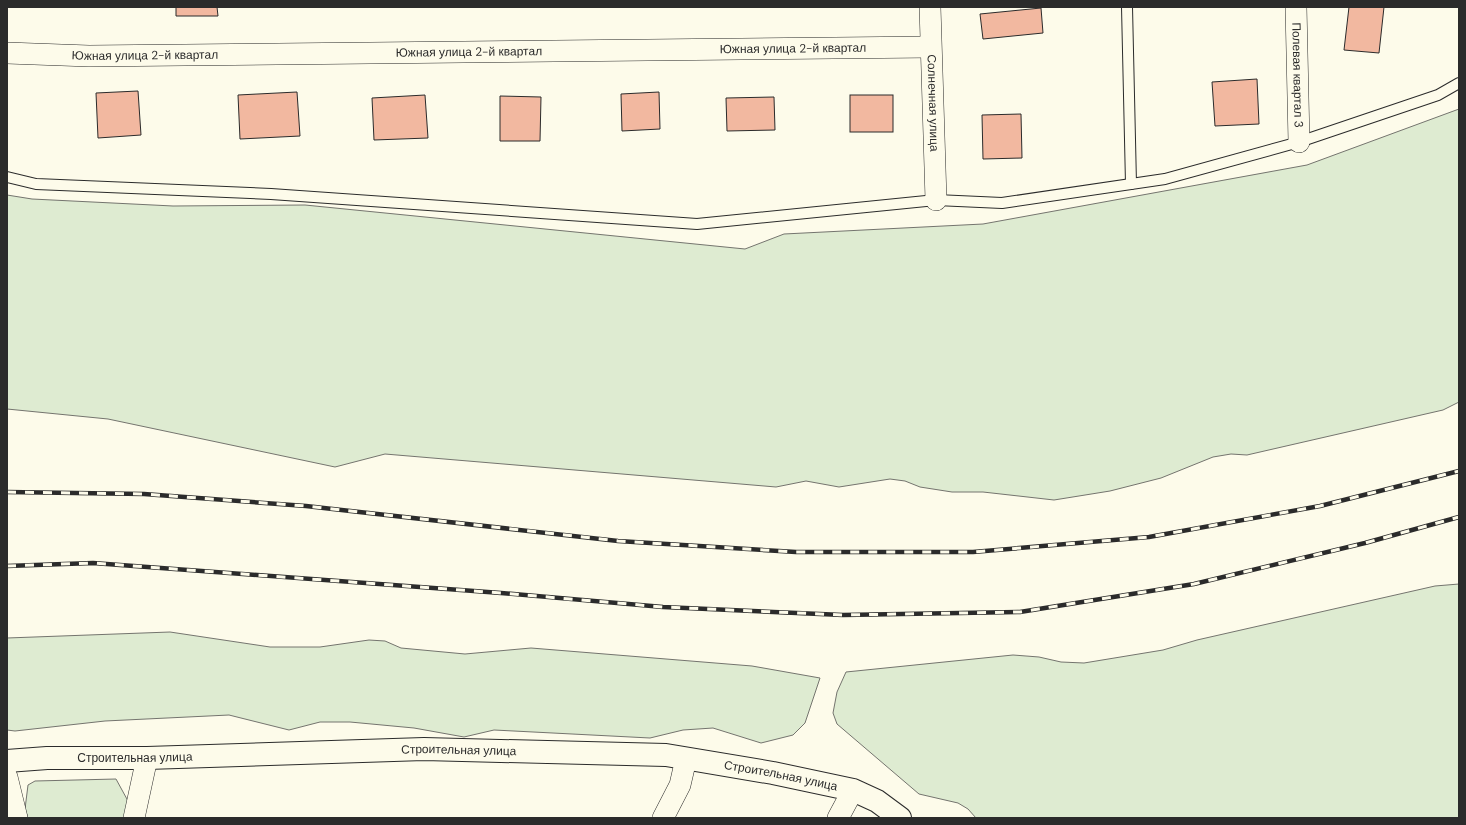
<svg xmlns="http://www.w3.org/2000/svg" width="1466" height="825" font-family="'DM Sans',sans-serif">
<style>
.green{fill:#deebd1;stroke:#74746e}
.building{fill:#f2b8a0;stroke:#2b2b2b}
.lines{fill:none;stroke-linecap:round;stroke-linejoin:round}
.lane-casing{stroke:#2b2b2b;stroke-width:12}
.street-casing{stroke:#2b2b2b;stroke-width:22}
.secondary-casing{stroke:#2b2b2b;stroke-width:24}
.lane{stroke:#fdfbea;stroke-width:10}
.street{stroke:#fdfbea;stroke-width:21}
.secondary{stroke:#fdfbea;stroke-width:22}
.rail-casing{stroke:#2b2b2b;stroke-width:4.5}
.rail{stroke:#fdfbea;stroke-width:3;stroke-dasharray:9;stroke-linecap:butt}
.labels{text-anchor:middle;stroke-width:3;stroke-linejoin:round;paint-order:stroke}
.street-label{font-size:12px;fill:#2b2b2b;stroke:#fdfbea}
</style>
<rect width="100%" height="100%" fill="#fdfbea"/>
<g class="green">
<polygon points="1459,109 1459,402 1443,410 1247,455 1231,454 1213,457 1161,478 1110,491 1054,500 983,492 952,492 920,487 905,481 890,479 839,487 806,481 776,487 385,454 335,467 108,419 7,409 7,195 32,199 173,206 305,205 745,249 784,234 983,224 1307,165"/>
<polygon points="1459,584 1459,818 976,818 968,809 958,803 919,794 837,724 833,713 837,692 846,672 1013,655 1039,657 1061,662 1084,663 1163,650 1197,640 1435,586"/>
<polygon points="170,632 270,647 320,647 369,640 385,641 401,648 465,654 531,648 752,666 820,678 805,723 793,735 761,743 713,728 683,730 650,738 494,730 464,737 414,728 350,722 320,722 289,730 229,715 105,721 15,731 7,730 7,638"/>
<polygon points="116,779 128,801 125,818 28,818 25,809 28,785 35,781"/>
</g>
<g class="building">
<polygon points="176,7 217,7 218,16 176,16"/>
<polygon points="1349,7 1384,7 1379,53 1344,50"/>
<polygon points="1041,8 1043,33 983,39 980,14"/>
<polygon points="1257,79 1259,124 1215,126 1212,82"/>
<polygon points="138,91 141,135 98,138 96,93"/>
<polygon points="297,92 300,136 240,139 238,95"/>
<polygon points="659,92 660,129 622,131 621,94"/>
<polygon points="425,95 428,138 374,140 372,98"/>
<rect x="850" y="95" width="43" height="37"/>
<polygon points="500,96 541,97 540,141 500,141"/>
<polygon points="774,97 775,130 727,131 726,98"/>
<polygon points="1021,114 1022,158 983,159 982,115"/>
</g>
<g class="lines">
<g class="lane-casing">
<g id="lane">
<polyline points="1127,7 1131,184"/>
<polyline points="7,177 36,184 271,194 697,224 936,200 1002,203 1165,179 1299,142 1438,95 1459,83"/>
</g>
</g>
<g class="street-casing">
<g id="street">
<path id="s1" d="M930 7 936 200"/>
<path id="s2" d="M1296 7 1299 142"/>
<path id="s3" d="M7 53 89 56 930 47"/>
<polyline points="7,777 17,818"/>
<polyline points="134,818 147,758"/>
<polyline points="663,818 680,785 686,759"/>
<polyline points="838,818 853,790"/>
</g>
</g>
<g class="secondary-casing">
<g id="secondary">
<path id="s4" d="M7 761 47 758H147L424 749 666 755 773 773 853 790 877 801 900 818"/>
</g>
</g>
<use href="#lane" class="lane"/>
<use href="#street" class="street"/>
<use href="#secondary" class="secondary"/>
<g class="rail-casing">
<g id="rail">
<polyline points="7,492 144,494 306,506 618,541 796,552 973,552 1149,537 1320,506 1459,471"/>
<polyline points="7,566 93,563 501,593 663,607 843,615 1020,612 1194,584 1365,543 1459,517"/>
</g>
</g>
<use href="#rail" class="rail"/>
</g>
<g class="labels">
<g class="street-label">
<text dy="4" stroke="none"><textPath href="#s3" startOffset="786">Южная улица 2-й квартал</textPath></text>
<text dy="4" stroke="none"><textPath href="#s3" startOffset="462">Южная улица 2-й квартал</textPath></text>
<text dy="4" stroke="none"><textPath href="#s3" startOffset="138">Южная улица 2-й квартал</textPath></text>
<text dy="4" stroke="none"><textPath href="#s2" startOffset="68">Полевая квартал 3</textPath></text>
<text dy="4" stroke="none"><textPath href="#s1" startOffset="96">Солнечная улица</textPath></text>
<text dy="4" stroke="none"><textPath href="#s4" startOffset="452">Строительная улица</textPath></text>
<text dy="4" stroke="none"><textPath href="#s4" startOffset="128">Строительная улица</textPath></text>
<text dy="4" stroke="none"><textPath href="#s4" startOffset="776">Строительная улица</textPath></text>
</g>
</g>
<rect width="1466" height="825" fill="none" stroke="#2b2b2b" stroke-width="16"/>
</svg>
